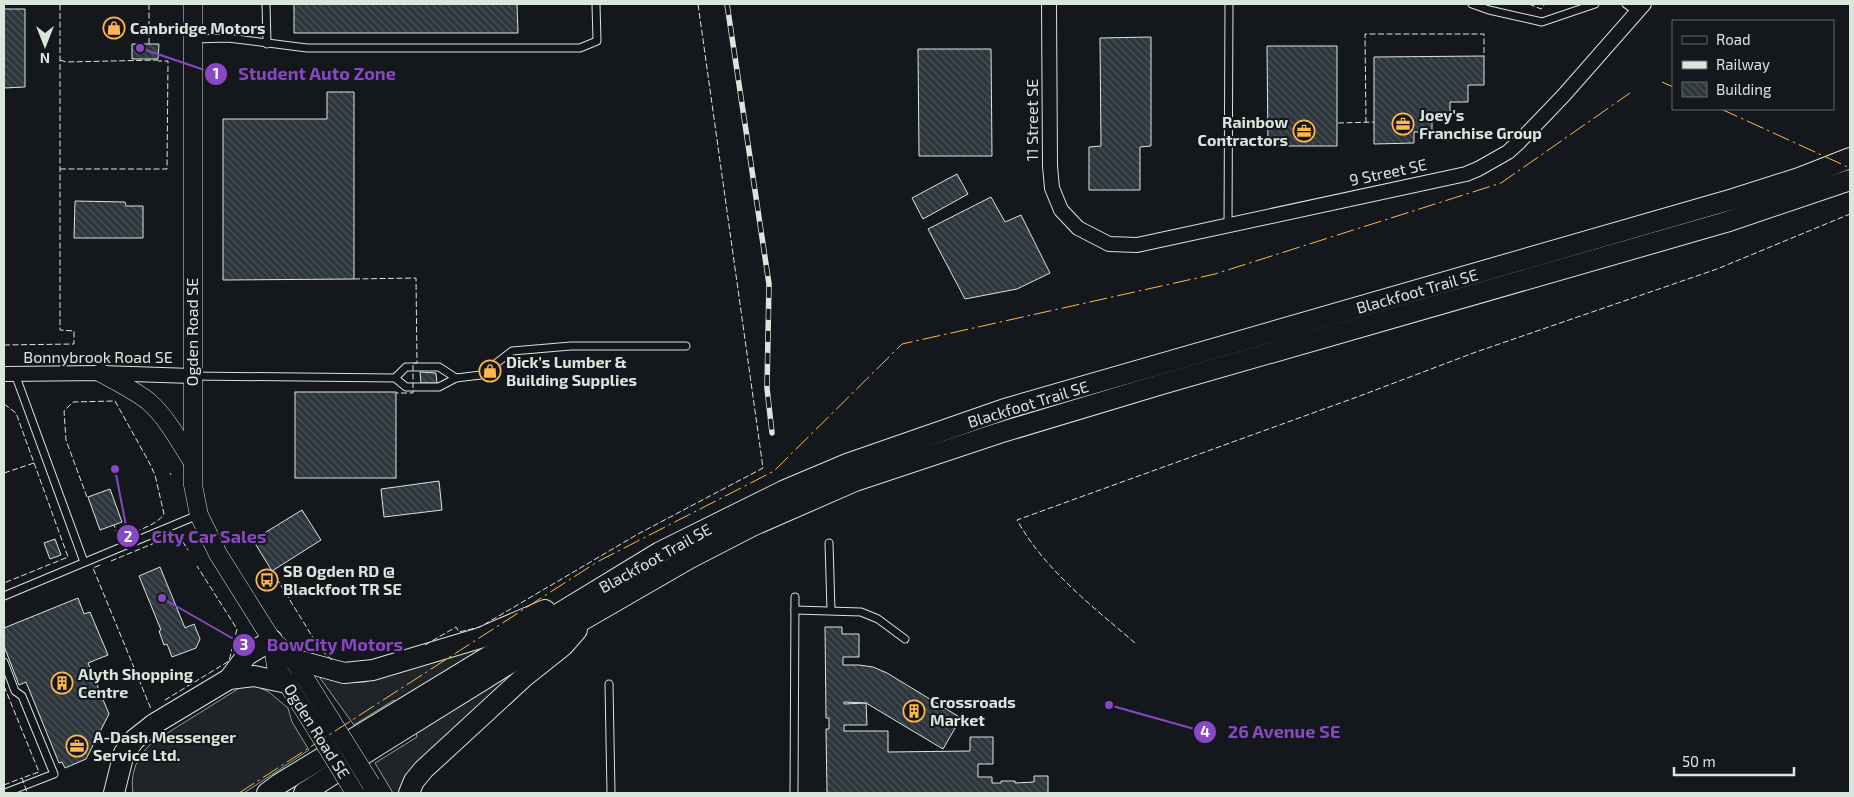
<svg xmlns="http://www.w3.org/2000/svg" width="1854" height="797" font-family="'Exo 2',sans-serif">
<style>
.grass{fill:#202428;stroke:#939e99}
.building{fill:url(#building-back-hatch);stroke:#d8e6dc}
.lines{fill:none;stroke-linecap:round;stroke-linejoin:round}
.service-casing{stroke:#d8e6dc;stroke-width:9}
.minor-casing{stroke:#d8e6dc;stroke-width:16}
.tertiary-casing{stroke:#d8e6dc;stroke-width:19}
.secondary-casing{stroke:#d8e6dc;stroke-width:22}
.service{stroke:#14181c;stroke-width:7}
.minor{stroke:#14181c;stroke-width:14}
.tertiary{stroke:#14181c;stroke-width:18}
.secondary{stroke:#14181c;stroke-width:20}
.rail-casing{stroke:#d8e6dc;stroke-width:5.5}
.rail{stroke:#14181c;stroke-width:4;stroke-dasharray:11;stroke-linecap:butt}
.tertiary-bridge-casing{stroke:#d8e6dc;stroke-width:19;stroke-linecap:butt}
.tertiary-bridge{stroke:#14181c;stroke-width:18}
.fence{stroke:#d8e6dc;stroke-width:1;stroke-dasharray:6 2.5;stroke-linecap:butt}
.power{stroke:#ffb74d;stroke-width:1;stroke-dasharray:18 4 2.5 4;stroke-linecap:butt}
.labels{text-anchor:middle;stroke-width:4;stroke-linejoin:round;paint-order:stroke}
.poi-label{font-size:16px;font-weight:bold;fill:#d8e6dc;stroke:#14181c;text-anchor:start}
.street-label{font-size:16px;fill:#d8e6dc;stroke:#14181c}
.leader{fill:none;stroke:#8948c3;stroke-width:2}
.callout-dot{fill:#8948c3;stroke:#14181c;stroke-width:2}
.mark-label{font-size:15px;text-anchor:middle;font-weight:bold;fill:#fff}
.callout-label{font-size:18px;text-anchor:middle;font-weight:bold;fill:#8948c3;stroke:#14181c;stroke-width:4;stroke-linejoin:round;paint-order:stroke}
</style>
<defs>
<pattern id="building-back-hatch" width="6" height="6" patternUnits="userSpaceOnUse" patternTransform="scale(1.25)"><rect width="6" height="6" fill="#2c363c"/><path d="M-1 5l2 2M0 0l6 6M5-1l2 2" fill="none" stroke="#4a5358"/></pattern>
</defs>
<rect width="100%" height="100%" fill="#14181c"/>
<g class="grass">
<polygon points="498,639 397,703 394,700 354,725 320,678 321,677 341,683 365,682"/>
<polygon points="515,671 517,673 400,793 393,793 375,763 417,737 416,732"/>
<path d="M257 685 258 687 269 692 288 708 292 722 309 750 244 793H133C130 772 137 756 153 742L241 687Z"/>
</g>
<g class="building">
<polygon points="294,4 517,4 518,33 294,33"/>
<polygon points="4,9 25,9 25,87 4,88"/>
<polygon points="1151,37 1151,146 1140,147 1140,190 1089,190 1089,147 1101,146 1100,38"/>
<polygon points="132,44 159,44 158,59 132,59"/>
<polygon points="1267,46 1337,46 1337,146 1268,146"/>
<polygon points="918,49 991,49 992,156 919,156"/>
<polygon points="1484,56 1484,85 1468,85 1468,102 1450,102 1450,117 1432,117 1432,132 1414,132 1414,143 1374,144 1374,57"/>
<polygon points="327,92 354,92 354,279 223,280 223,119 327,119"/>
<polygon points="957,174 968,194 923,219 912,198"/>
<polygon points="991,197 1005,222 1021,215 1050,273 1017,289 965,299 928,229"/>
<polygon points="75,201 125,202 126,206 143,206 143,238 74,238"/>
<polygon points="420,372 436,373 437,383 421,383"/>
<rect x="295" y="392" width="101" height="86"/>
<polygon points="439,481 442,510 384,517 381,489"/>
<polygon points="110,489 122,522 100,530 88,497"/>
<polygon points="302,510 321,540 272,571 253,540"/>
<polygon points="55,539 61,555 50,559 44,543"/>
<polygon points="160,567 185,628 194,624 200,639 196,648 172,657 167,644 164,645 159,631 161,630 139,576"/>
<polygon points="78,598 84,614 90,612 108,655 88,663 109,714 86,759 65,768 62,762 59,763 26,682 19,685 4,646 4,628"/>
<polygon points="825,627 842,627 842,634 859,634 859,657 843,657 843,665 859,665 873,667 887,673 961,718 943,749 866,703 844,702 844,704 866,703 867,725 844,725 844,731 888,731 888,752 970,751 970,737 993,737 993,764 978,764 978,777 992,777 992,783 1001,783 1001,781 1015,781 1015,783 1034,782 1034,776 1048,776 1048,793 827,793 826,729 829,729 829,718 826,718"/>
</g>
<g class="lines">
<g class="service-casing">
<g id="service">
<polyline points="266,4 267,44"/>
<polyline points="1472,4 1489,10 1542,22 1595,4"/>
<polyline points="1626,4 1637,12"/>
<polyline points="194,39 228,38 307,48 580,48 597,41 596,4"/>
<polyline points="1228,225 1229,4"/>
<polyline points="15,374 84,562"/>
<polyline points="192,376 395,378 406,387 439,387 456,378 481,375 512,351 571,346 686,346"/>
<polyline points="395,378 406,367 439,367 456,378"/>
<polyline points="829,543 831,610"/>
<polyline points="4,596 198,515"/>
<polyline points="795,610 861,612 878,619 905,639"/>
<polyline points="4,662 15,691 22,696 54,774 5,793"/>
<polyline points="609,684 611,793"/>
<polyline points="794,793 795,597"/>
</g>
</g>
<g class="minor-casing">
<g id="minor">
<polyline points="1049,4 1050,166 1052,188 1061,210 1078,228 1109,244 1137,245 1466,174 1478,169 1508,152 1519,142 1564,95 1644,4"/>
<polyline points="4,374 101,373 192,376"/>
</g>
</g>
<g class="tertiary-casing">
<g id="tertiary">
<polyline points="193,4 193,485 199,515 218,554 272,640 293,659 331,720"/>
<path d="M101 373C117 382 134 390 148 401 165 415 180 442 192 461"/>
<polyline points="272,640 276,666 316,729"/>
</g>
</g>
<g class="secondary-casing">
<g id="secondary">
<polyline points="293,659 344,673 373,670 480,638 545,610"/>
<polyline points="229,679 254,676 287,683"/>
<polyline points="114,793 124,753 135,739 154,724 229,679 247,655 272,640"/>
<polyline points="267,793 279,784 660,552 783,491 847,464 1008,408 1733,199 1799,178 1850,158"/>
<polyline points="304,793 378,745 534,648 690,558 752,526 855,481 999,433 1162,384 1726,222 1850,180"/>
<polyline points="409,793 414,781 424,769 524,677 563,646 577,630"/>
</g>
</g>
<use href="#service" class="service"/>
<use href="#minor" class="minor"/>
<use href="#tertiary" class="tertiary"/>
<use href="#secondary" class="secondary"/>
<g class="rail-casing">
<polyline id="rail" points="727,4 769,284 767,388 772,433"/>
</g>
<use href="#rail" class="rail"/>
<g class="tertiary-bridge-casing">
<g id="tertiary-bridge">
<polyline points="331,720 371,784"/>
<polyline points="316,729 355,793"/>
</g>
</g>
<use href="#tertiary-bridge" class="tertiary-bridge"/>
<g class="fence">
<polyline points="149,4 149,44"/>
<polyline points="1529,4 1541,9 1545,4"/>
<polyline points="60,60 66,62 158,60"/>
<polyline points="1338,123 1374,122"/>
<polyline points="1366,123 1365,34 1484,34 1484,56"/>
<polyline points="60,169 167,169 168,61 158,61"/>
<polyline points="354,279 416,278 417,363 413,363 413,393 396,393"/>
<polyline points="4,345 74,344 74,331 60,330 60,4"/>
<polyline points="4,404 16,413 68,557 4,583"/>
<polyline points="4,473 34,463"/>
<polyline points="170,473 171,475"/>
<path d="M87 497 66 440 64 411 73 402 115 401 150 464 155 475 164 514C158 525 131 533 119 538L114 525"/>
<polyline points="178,534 188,550"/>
<polyline points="111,561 174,535"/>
<polyline points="100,565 93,568 151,709"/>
<polyline points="272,571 320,649 333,661"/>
<path d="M1135 643C1092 606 1045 570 1017 520L1357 397 1476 352 1717 269 1850 214"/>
<polyline points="425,645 456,627 459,632 480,627 638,534 763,468 698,4"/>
<polyline points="4,686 39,772 22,778 27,792"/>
<polyline points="165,700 229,661 237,629 197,566"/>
<polyline points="4,785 22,778"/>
</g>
<g class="power">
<polyline points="1662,82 1673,87"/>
<polyline points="1721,109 1850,168"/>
<polyline points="239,793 597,562 774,471 902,344 1215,274 1501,183 1630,93"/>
</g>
</g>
<defs>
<g id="shop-ring" transform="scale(1.125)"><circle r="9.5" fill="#14181c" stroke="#ffb74d" stroke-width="1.5"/><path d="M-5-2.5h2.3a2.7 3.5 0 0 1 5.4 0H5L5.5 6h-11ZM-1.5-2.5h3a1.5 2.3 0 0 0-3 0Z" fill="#ffb74d"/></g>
<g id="office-ring" transform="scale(1.125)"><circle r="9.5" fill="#14181c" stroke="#ffb74d" stroke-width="1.5"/><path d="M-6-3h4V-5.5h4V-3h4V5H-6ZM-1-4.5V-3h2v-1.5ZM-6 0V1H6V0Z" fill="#ffb74d"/></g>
<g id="bus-ring" transform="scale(1.125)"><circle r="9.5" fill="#14181c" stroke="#ffb74d" stroke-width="1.5"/><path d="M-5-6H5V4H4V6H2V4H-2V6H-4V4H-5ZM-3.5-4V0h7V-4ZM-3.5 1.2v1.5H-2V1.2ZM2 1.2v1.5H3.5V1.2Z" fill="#ffb74d"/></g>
<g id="building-ring" transform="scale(1.125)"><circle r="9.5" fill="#14181c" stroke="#ffb74d" stroke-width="1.5"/><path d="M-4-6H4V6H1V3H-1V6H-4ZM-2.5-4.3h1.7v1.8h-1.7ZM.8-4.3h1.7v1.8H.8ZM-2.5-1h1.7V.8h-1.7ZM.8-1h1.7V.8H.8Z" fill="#ffb74d"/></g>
</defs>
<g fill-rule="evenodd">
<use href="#shop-ring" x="114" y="28"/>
<use href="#office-ring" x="1403" y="124"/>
<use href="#office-ring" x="1304" y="131"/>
<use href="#shop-ring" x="490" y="371"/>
<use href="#bus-ring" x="267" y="580"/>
<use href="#building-ring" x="62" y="683"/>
<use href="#building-ring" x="914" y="711"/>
<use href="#office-ring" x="77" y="746"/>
</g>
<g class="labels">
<g class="poi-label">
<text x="130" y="34">Canbridge Motors</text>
<text x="1419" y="121">Joey's<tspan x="1419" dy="18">Franchise Group</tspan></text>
<text x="1288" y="128" text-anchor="end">Rainbow<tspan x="1288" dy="18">Contractors</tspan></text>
<text x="506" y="368">Dick's Lumber &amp;<tspan x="506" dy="18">Building Supplies</tspan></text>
<text x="283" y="577">SB Ogden RD @<tspan x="283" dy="18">Blackfoot TR SE</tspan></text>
<text x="78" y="680">Alyth Shopping<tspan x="78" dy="18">Centre</tspan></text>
<text x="930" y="708">Crossroads<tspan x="930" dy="18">Market</tspan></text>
<text x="93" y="743">A-Dash Messenger<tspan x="93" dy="18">Service Ltd.</tspan></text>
</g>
<g class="street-label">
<text transform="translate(1032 120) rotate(-90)" y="6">11 Street SE</text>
<text transform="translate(1388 172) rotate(-12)" y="6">9 Street SE</text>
<text transform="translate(1417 291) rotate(-16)" y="6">Blackfoot Trail SE</text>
<text transform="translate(192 332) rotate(-90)" y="6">Ogden Road SE</text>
<text x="98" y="363">Bonnybrook Road SE</text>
<text transform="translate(1028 404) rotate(-17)" y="6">Blackfoot Trail SE</text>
<text transform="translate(655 558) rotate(-29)" y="6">Blackfoot Trail SE</text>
<text transform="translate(317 731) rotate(58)" y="6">Ogden Road SE</text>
</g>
</g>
<path class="leader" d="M140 48L216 74M115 469L128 536M162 598L244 645M1109 705L1205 732"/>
<g class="callout-dot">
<circle cx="140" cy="48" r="5"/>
<circle cx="115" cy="469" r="5"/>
<circle cx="162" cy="598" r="5"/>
<circle cx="1109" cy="705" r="5"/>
<circle cx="216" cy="74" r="12"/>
<circle cx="128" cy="536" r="12"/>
<circle cx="244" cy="645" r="12"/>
<circle cx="1205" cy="732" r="12"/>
</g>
<g class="mark-label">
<text x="216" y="79">1</text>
<text x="128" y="542">2</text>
<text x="244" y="650">3</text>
<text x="1205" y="737">4</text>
</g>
<g class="callout-label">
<text x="317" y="80">Student Auto Zone</text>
<text x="209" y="543">City Car Sales</text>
<text x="335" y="651">BowCity Motors</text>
<text x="1284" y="738">26 Avenue SE</text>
</g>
<rect width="1854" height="797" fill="none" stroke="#d8e6dc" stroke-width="10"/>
<rect x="1672" y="20" width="162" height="90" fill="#14181c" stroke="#626a69"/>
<rect x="1682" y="36" width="25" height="8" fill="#14181c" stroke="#626a69"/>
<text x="1716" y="45" font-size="15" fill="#d8e6dc">Road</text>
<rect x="1682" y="61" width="25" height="8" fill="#d8e6dc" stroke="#626a69"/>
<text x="1716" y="70" font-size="15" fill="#d8e6dc">Railway</text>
<rect x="1682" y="82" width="25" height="15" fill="url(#building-back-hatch)" stroke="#626a69"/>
<text x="1716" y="95" font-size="15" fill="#d8e6dc">Building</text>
<g transform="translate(45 45) rotate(180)" stroke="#14181c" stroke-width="4" paint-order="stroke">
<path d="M0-4L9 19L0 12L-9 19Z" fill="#d8e6dc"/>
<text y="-8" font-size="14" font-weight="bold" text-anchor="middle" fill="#d8e6dc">N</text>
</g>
<path d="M1674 767v8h120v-8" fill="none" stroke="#d8e6dc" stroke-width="2.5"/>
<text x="1682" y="767" font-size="15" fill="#d8e6dc" stroke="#14181c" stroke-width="4" paint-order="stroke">50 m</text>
</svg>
